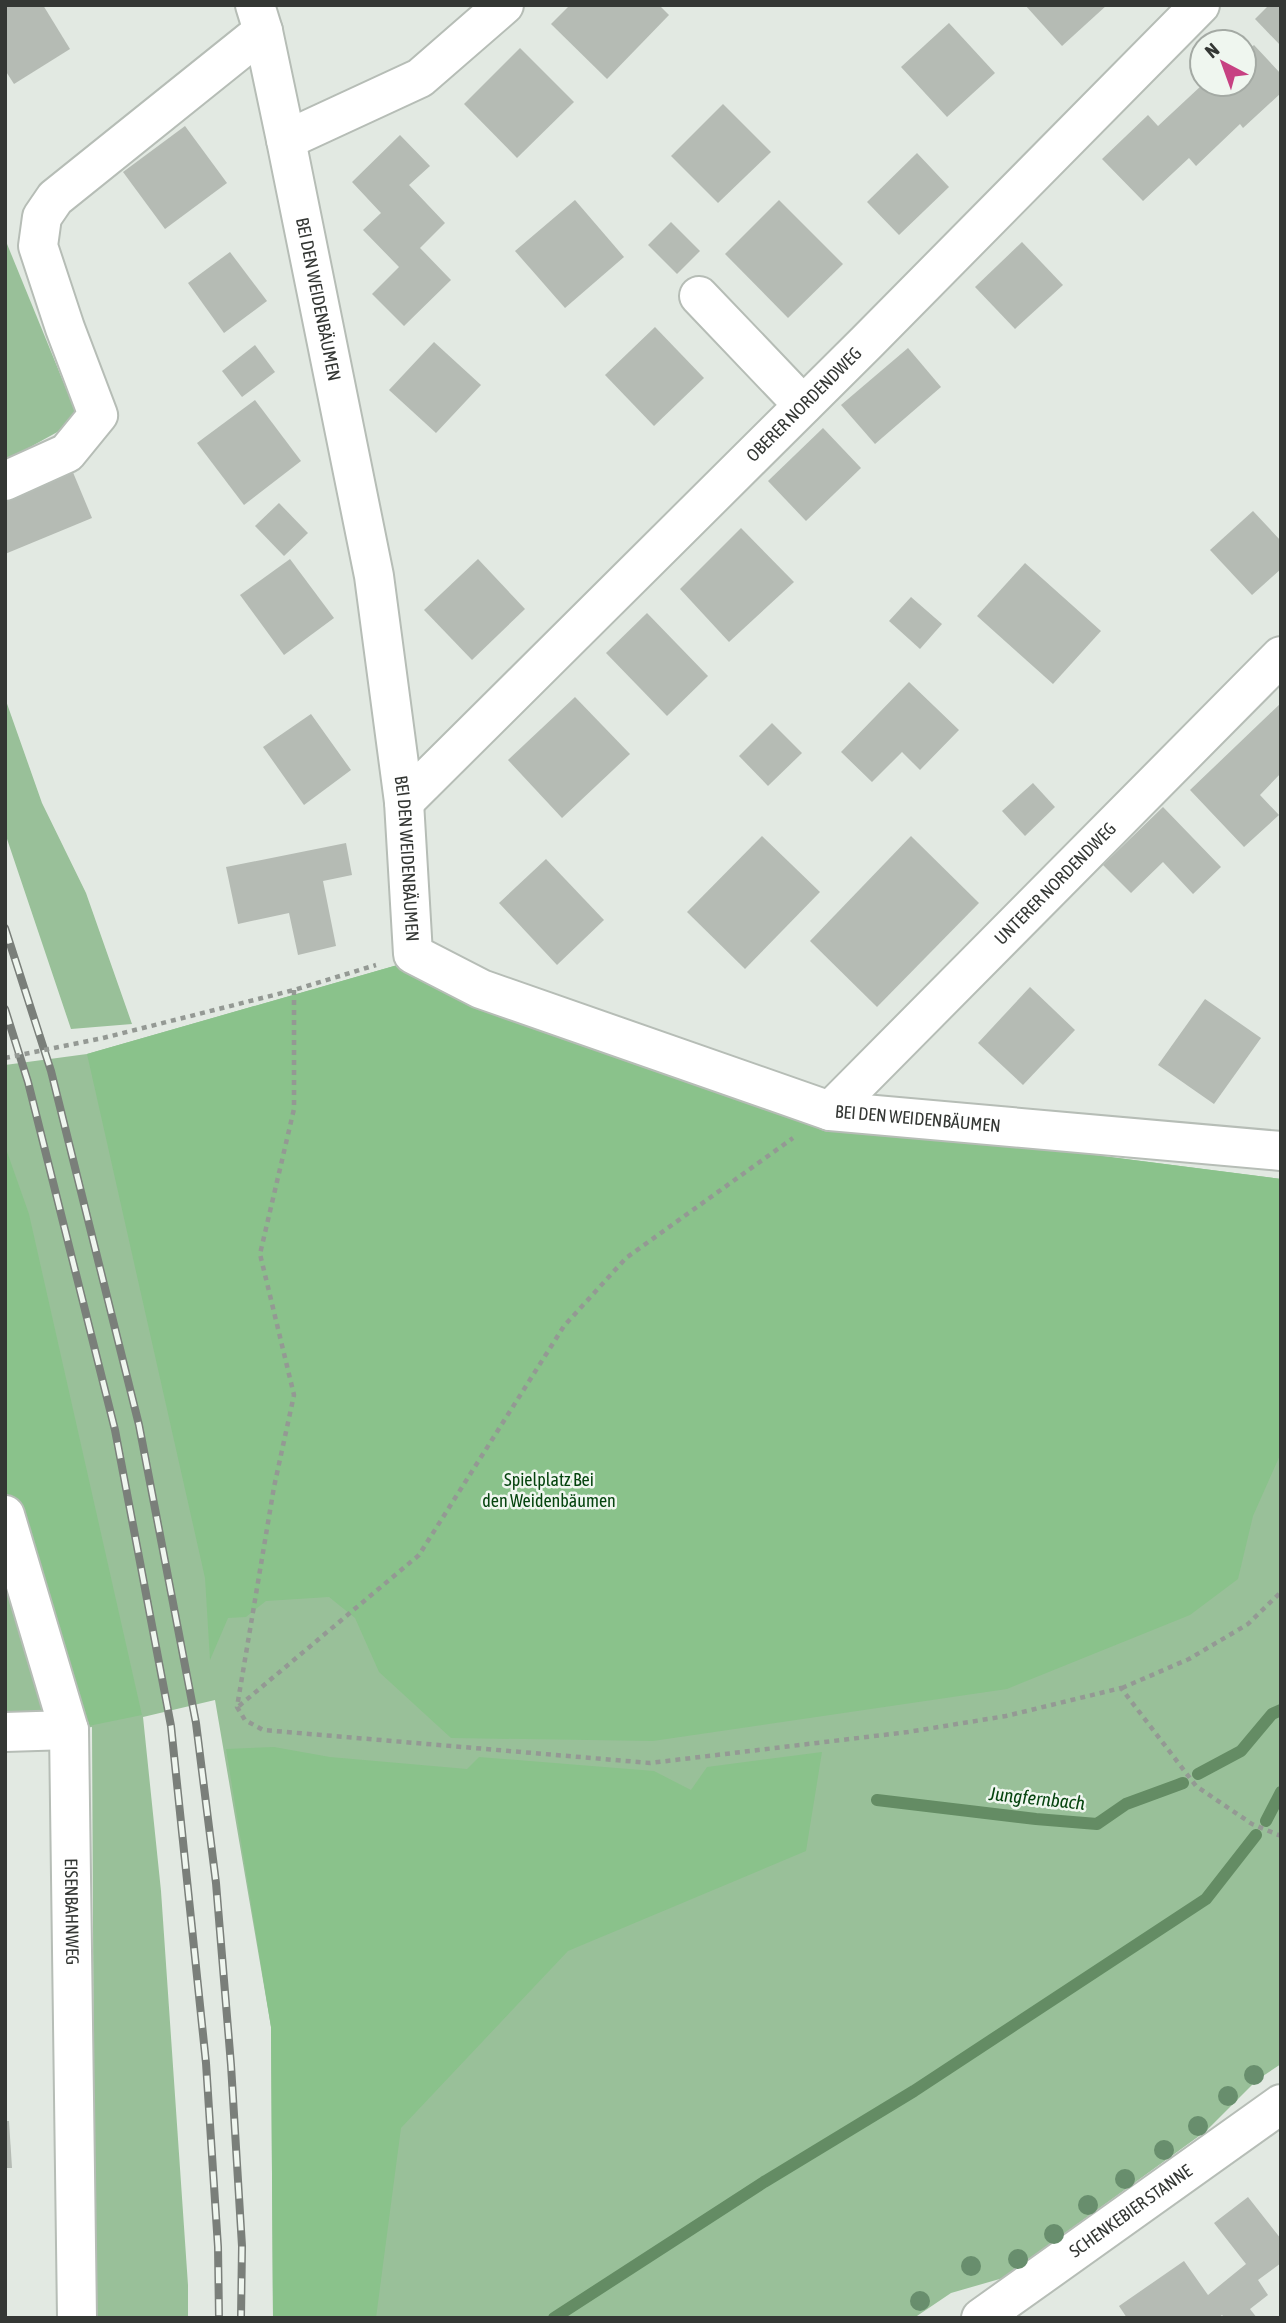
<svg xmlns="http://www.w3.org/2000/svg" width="1286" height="2323" font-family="'Asap Condensed',sans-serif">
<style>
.green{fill:#99c099}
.forest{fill:#8ac28b}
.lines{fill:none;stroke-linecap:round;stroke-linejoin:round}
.stream{stroke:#648c64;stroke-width:12}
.building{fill:#b5bbb4}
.minor-casing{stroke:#b6bdb6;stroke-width:42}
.path{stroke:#949994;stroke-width:4.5;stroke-dasharray:5 5;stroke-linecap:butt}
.minor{stroke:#fff;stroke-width:38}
.rail-casing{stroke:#7a7f7a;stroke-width:8}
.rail{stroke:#eff6ef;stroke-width:5;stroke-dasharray:16;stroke-linecap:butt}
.path-bridge{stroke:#949994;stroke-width:4.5;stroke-dasharray:5 5;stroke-linecap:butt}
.tree{fill:#688e6d}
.labels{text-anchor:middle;stroke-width:5;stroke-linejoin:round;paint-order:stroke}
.street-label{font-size:18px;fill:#343734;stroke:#eff6ef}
.park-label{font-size:18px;fill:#05440e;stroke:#eff6ef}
.water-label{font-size:19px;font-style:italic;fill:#06440f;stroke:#eff6ef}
</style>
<rect width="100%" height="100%" fill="#e2e9e2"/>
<g class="green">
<polygon points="5,239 79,420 5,461"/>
<polygon points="5,698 42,803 86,893 132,1024 71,1029 5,833"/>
<polygon points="401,964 828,1121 1281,1179 1281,2064 1257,2080 1206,2131 1025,2262 1010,2276 951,2293 914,2318 273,2318 271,2027 215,1700 143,1717 161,1891 188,2285 188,2318 95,2318 92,1727 69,1730 5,1734 5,1065 87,1054"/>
</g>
<g class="forest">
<polygon points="401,964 828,1121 1281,1179 1281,1453 1253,1516 1238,1579 1190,1615 1007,1689 653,1741 451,1738 379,1672 355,1618 329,1597 266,1601 246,1617 228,1618 210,1660 205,1578 87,1054"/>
<polygon points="5,1146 29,1214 142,1715 69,1730 5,1515"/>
<polygon points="274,1747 330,1757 467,1769 479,1757 654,1771 691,1790 707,1767 822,1752 806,1851 568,1951 401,2128 376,2318 273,2318 271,2027 226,1749"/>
</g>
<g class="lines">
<g class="stream">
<polyline points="1198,1774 1241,1751 1272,1714 1281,1710"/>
<polyline points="877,1800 1036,1819 1097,1824 1126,1804 1183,1783"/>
<polyline points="1266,1821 1281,1792"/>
<polyline points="554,2318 764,2182 914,2091 1206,1899 1256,1835"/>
</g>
</g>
<g class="building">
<polygon points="5,5 43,5 70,49 14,84 5,70"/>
<polygon points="570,5 659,5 669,15 607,79 551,24"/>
<polygon points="1025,5 1107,5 1062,46"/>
<polygon points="1269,5 1281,5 1281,46 1255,19"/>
<polygon points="949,23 995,73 947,117 901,67"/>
<polygon points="1254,45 1281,74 1281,93 1243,128 1240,124 1196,166 1189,158 1143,201 1102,159 1148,115 1158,126 1202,85 1206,89 1212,84 1244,84 1244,54"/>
<polygon points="520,48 574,102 517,158 464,104"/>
<polygon points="723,104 771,152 718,203 671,156"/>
<polygon points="185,126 227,183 165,229 123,172"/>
<polygon points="400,135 430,166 409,185 445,223 420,248 451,280 404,326 372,294 399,267 363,230 381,213 352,182"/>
<polygon points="917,153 949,187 899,235 867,202"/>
<polygon points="575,200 624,257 565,308 515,251"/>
<polygon points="779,200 843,264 788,318 725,254"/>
<polygon points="671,222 700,251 677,274 648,245"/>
<polygon points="1022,242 1063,285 1015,329 975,287"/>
<polygon points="230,252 267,301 224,333 188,283"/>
<polygon points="655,327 704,378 654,426 605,375"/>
<polygon points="434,342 481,385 436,433 389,390"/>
<polygon points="255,345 275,372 242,397 222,371"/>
<polygon points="908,348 941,387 875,444 841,405"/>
<polygon points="255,400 301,461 244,505 197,443"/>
<polygon points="823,428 861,468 806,521 768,481"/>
<polygon points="72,470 92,518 5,554 5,497"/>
<polygon points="279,503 308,533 284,556 255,526"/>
<polygon points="1253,511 1281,541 1281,569 1252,595 1210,550"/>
<polygon points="741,528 794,582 729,642 680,589"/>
<polygon points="290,559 334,618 284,655 240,595"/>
<polygon points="478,559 525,609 472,660 424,610"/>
<polygon points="1025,563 1101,631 1053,684 977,616"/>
<polygon points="911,597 942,624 920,649 889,621"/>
<polygon points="647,613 708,676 667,716 606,653"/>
<polygon points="909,682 959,730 920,770 902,752 872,782 841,752"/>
<polygon points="575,697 630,754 562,818 508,760"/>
<polygon points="1281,703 1281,773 1260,795 1279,815 1244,847 1190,790"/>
<polygon points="311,714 351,770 304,805 263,747"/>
<polygon points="772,723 802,753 768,786 739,756"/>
<polygon points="1033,783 1055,807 1025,836 1002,811"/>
<polygon points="1163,807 1221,867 1193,894 1163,862 1131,893 1103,865"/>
<polygon points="762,836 820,892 745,969 687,912"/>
<polygon points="911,836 979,903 877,1007 810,941"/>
<polygon points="346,843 352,875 323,881 336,946 298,955 289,913 238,924 226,867"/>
<polygon points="546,859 604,920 557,965 499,903"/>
<polygon points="1030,987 1075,1030 1023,1085 978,1043"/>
<polygon points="1205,999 1261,1038 1214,1104 1158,1065"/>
<polygon points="5,2121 9,2121 12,2168 5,2168"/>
<polygon points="1248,2197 1281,2239 1281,2263 1258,2280 1268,2295 1250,2309 1257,2318 1225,2318 1222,2315 1218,2318 1127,2318 1119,2306 1184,2261 1208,2295 1246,2264 1214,2223"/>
</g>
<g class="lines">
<g class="minor-casing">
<g id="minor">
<path id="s1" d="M255 5 263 31 286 140 374 576 404 802 413 954 481 989 830 1111 1281 1151"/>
<polyline points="286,140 420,78 504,5"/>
<polyline points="699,296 803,405"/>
<polyline points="5,481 67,453 98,415 65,328 38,246 42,217 55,198 263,31"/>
<path id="s2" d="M404 802 867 342 1200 5"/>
<path id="s3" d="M830 1111 1281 656"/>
<path id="s4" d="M5 1515 69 1730 77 2318"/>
<polyline points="5,1732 69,1730"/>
<path id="s5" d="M981 2318 1281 2104"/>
</g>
</g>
<g class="path">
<polyline points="294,990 294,1109 260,1254 294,1395 274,1487 237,1707 245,1720 263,1730 650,1763 908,1732 1006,1716 1121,1688 1196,1786 1252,1824 1281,1836"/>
<polyline points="103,1038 294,990 376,965"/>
<polyline points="1122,1688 1189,1659 1248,1624 1281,1592"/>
<polyline points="239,1706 419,1555 564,1326 626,1258 793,1138"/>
</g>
<use href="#minor" class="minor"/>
<g class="rail-casing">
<g id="rail">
<polyline points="5,928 51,1071 139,1425 196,1723 216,1883 231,2065 242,2246 241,2318"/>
<polyline points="5,1009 28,1082 115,1430 171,1726 206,2063 218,2247 219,2318"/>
</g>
</g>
<use href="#rail" class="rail"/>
<polyline class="path-bridge" points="5,1058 103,1038"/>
</g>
<g class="tree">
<circle cx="1254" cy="2075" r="10"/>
<circle cx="1228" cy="2096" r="10"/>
<circle cx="1198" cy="2126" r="10"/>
<circle cx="1164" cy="2150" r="10"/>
<circle cx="1125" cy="2179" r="10"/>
<circle cx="1088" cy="2205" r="10"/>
<circle cx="1054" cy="2234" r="10"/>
<circle cx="1018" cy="2259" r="10"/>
<circle cx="971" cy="2266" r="10"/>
<circle cx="920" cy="2301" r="10"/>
</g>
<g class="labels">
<g class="street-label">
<text dy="6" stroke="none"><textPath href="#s1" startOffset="301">BEI DEN WEIDENBÄUMEN</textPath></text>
<text dy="6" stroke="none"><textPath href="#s2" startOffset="564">OBERER NORDENDWEG</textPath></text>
<text dy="6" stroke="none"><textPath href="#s1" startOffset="868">BEI DEN WEIDENBÄUMEN</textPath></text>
<text dy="6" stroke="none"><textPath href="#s3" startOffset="320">UNTERER NORDENDWEG</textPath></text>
<text dy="6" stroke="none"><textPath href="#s1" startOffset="1498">BEI DEN WEIDENBÄUMEN</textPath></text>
<text dy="6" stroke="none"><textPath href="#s4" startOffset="406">EISENBAHNWEG</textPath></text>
<text dy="6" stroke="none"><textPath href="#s5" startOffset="184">SCHENKEBIER STANNE</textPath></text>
</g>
<g class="park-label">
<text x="549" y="1486">Spielplatz Bei<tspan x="549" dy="21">den Weidenbäumen</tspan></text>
</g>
<g class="water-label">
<text transform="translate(1037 1798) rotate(6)" y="7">Jungfernbach</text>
</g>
</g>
<rect width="1286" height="2323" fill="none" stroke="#343734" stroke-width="14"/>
<g transform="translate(1223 63) rotate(319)"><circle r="33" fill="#eff6ef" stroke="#a4aaa4" stroke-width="2"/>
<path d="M0-5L12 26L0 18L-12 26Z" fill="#c74182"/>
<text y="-10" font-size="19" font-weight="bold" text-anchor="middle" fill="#343734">N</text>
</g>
</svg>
